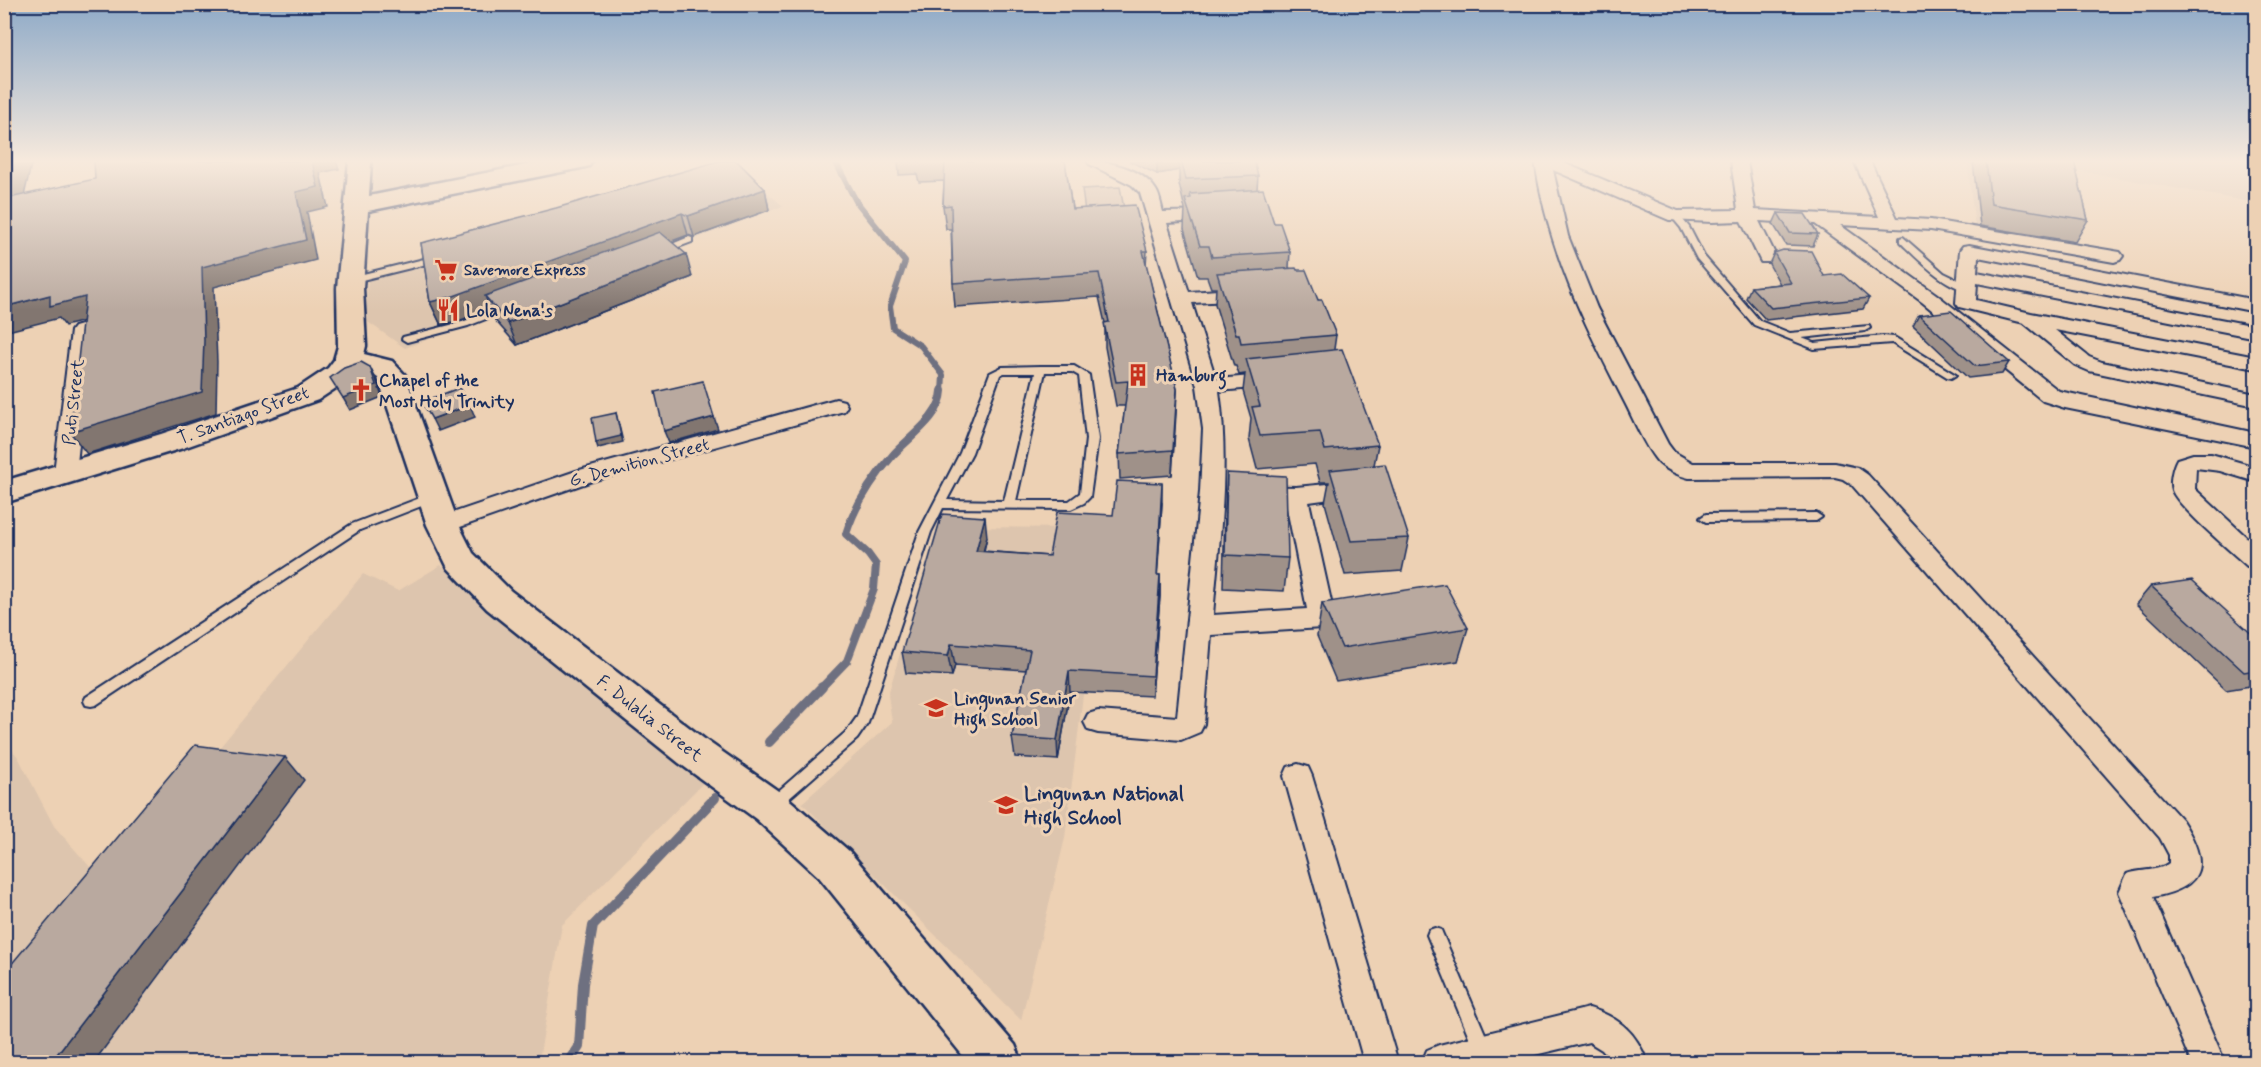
<svg xmlns="http://www.w3.org/2000/svg" width="2261" height="1067" font-family="Mynerve,sans-serif">
<style>
.built{fill:#ddc5ae}
.green{fill:#cfb9a8;stroke:#757483;stroke-width:1.5}
.lines{fill:none;stroke-linecap:round;stroke-linejoin:round}
.stream-far2{stroke:#6e6f80;stroke-width:6}
.stream-far1{stroke:#6e6f80;stroke-width:8}
.stream{stroke:#6e6f80;stroke-width:10}
.lane-casing{stroke:#1b2f5e;stroke-width:4}
.street-casing{stroke:#1b2f5e;stroke-width:4}
.secondary-casing{stroke:#1b2f5e;stroke-width:5}
.lane{fill:#edd1b4;fill-rule:evenodd}
.street{fill:#edd1b4;fill-rule:evenodd}
.secondary{fill:#edd1b4;fill-rule:evenodd}
.wall{fill:#9f9189;stroke:#1b2f5e;stroke-width:1.5}
.shaded-wall{fill:#82766f;stroke:#1b2f5e;stroke-width:1.5}
.building{fill:#b9a99f;stroke:#1b2f5e;stroke-width:1.5}
.labels{text-anchor:middle;stroke-width:6;stroke-linejoin:round;paint-order:stroke}
.far-poi-label{font-size:15px;font-weight:bold;fill:#1b2f5e;stroke:#edd1b4;text-anchor:start}
.poi-label{font-size:18px;font-weight:bold;fill:#1b2f5e;stroke:#edd1b4;text-anchor:start}
.street-label{font-size:18px;fill:#1b2f5e;stroke:#edd1b4}
.near-poi-label{font-size:21px;font-weight:bold;fill:#1b2f5e;stroke:#edd1b4;text-anchor:start}
</style>
<rect width="100%" height="100%" fill="#edd1b4"/>
<filter id="ink" filterUnits="userSpaceOnUse"><feTurbulence type="fractalNoise" baseFrequency=".0167" numOctaves="2"/><feDisplacementMap in="SourceGraphic" scale="12" xChannelSelector="R" yChannelSelector="G"/><feConvolveMatrix kernelMatrix="1 2 1 2 8 2 1 2 1" color-interpolation-filters="sRGB"/></filter>
<g filter="url(#ink)">
<g class="built">
<polygon points="377,161 521,161 521,167 372,193"/>
<polygon points="1967,161 2256,161 2256,203 2065,168 2078,246 1975,227"/>
<polygon points="746,175 783,206 405,348 365,320 368,279"/>
<polygon points="937,527 1104,528 1065,838 1021,1020 802,803 892,722 888,695"/>
<polygon points="441,565 704,782 562,925 540,1054 533,1062 5,1062 4,740 18,757 54,826 106,885 363,574 398,591"/>
</g>
<polygon class="green" points="1120,187 1127,225 1087,227 1082,189"/>
<g class="lines">
<polyline class="stream-far2" points="835,161 856,201 905,262 890,306 893,328 921,346 943,375 942,392"/>
<path class="stream-far1" d="M821 688 847 661 874 589 876 565 868 554 846 534C855 505 873 478 893 455 909 437 941 417 942 391"/>
<g class="stream">
<polyline points="769,742 822,687"/>
<polyline points="569,1062 579,1047 583,984 593,926 715,798"/>
</g>
<g class="lane-casing">
<g id="lane">
<polygon points="1675,213 1678,214 1689,227 1704,256 1760,321 1790,333 1869,326 1870,328 1865,331 1802,338 1815,343 1883,336 1894,337 1956,375 1951,378 1947,377 1892,343 1814,349 1754,325 1697,259 1681,228 1671,216"/>
<polygon points="689,237 692,238 692,242 660,254 655,251"/>
<path d="M1903 237 1944 273 1971 286V290C1949 292 1916 257 1900 242V238Z"/>
<polygon points="440,255 445,258 443,260 350,283 345,280 347,278"/>
<polygon points="506,305 511,308 509,310 468,326 407,342 402,339 403,337 462,322"/>
<path d="M1041 366H1074L1089 375 1098 439 1090 497 1084 503 1071 509 943 508 931 532 868 723 857 739 777 809 772 811 767 809 765 805 767 801 847 731 857 717 919 532 960 453 990 373 1002 367ZM1045 372H1072L1079 376 1086 439 1080 493 1069 501H1016ZM1004 373H1035L1004 501 947 500 972 453 1000 375Z"/>
<polygon points="433,493 439,497 437,500 360,530 96,705 91,706 86,705 84,701 86,697 352,524"/>
<polygon points="1816,513 1822,517 1816,521 1706,522 1700,518 1706,514"/>
<polygon points="1435,928 1441,930 1492,1050 1489,1056 1483,1059 1477,1056 1427,935 1429,930"/>
</g>
</g>
<g class="street-casing">
<g id="street">
<path d="M1087 161C1109 161 1142 168 1156 190 1160 196 1161 205 1163 212L1224 211 1227 215 1224 219 1218 220 1167 223 1189 292 1248 288 1255 290 1258 294 1255 298 1248 300 1192 303 1216 379 1276 374 1283 376 1286 380 1283 384 1276 386 1219 391C1230 466 1219 541 1213 615L1307 609 1286 503 1248 500 1244 494 1248 488 1256 486 1296 487 1358 481 1366 484 1370 489 1366 494 1309 502 1332 606 1352 603 1361 605 1365 612 1361 619 1322 628 1211 635 1204 724 1200 732 1181 740 1098 733 1088 730 1084 722 1088 714 1098 711 1177 717 1200 492 1203 429 1197 386 1140 193 1132 185 1089 164Z"/>
<path d="M1535 161H1559L1678 211 1738 210 1731 161H1747L1755 210 1879 217 1854 161H1870L1897 218 1931 220 2120 252 2123 256 2120 260 2114 262 1931 230 1840 225 1936 294 2059 391 2256 433V447L2065 408 2043 401 1922 302 1815 224 1759 221 1777 258 1775 262H1761L1759 258 1741 221 1712 222 1669 220 1553 170 1568 236 1597 308 1668 444 1674 452 1693 463H1835L1858 468 1868 475 2182 820C2209 862 2207 887 2153 897L2225 1062H2191L2119 892 2127 874C2141 869 2158 872 2169 863V855L2160 838 1852 485 1843 479 1835 477 1689 478C1679 476 1664 469 1657 461 1643 444 1634 420 1624 401 1583 322 1548 250 1535 161Z"/>
<polygon points="1969,245 2256,300 2256,312 1978,257 1977,272 2256,326 2256,338 1977,283 1976,300 2031,313 2256,357 2256,369 2055,330 2089,357 2102,362 2256,394 2256,406 2089,371 2075,365 2024,323 1959,307 1956,303 1960,250 1963,246"/>
<polygon points="81,325 88,327 91,331 76,473 73,478 65,481 57,478 54,473 71,331 74,327"/>
<polygon points="836,399 844,401 847,406 844,411 592,481 443,533 435,531 431,525 435,519 576,471"/>
<path d="M2193 454H2211L2256 467V482L2220 471 2196 468 2195 489 2256 546V569L2247 566C2233 553 2176 505 2172 490 2169 482 2173 466 2177 459Z"/>
<polygon points="1298,764 1308,767 1312,776 1398,1062 1364,1062 1284,776 1288,767"/>
<path d="M1589 1008C1619 1017 1637 1033 1647 1062H1612L1602 1050 1589 1042 1506 1062H1422L1427 1050 1439 1045Z"/>
</g>
</g>
<g class="secondary-casing">
<polygon id="secondary" points="349,161 371,161 369,196 546,161 592,161 589,166 581,168 368,211 363,288 366,346 364,354 392,361 405,375 459,525 473,553 511,591 707,741 784,795 849,851 1015,1045 1022,1062 968,1062 819,877 756,819 679,763 487,609 448,568 427,525 378,378 367,371 356,370 348,380 318,400 183,448 4,503 4,481 161,434 298,388 328,368 334,360 338,346 337,288"/>
</g>
<use href="#lane" class="lane"/>
<use href="#street" class="street"/>
<use href="#secondary" class="secondary"/>
</g>
<g class="wall">
<polygon points="898,161 1065,161 1072,209 1147,251 1146,265 1177,389 1172,475 1120,479 1119,454 1125,406 1116,406 1105,347 1105,323 1099,297 955,307 953,283 951,229 946,229 943,206 944,181 919,182 917,174 899,175"/>
<polygon points="1129,161 1254,161 1258,176 1257,189 1274,223 1290,252 1289,268 1297,270 1318,300 1336,335 1334,349 1378,445 1374,465 1409,538 1402,571 1345,575 1325,503 1329,482 1320,482 1315,464 1257,469 1249,439 1251,418 1243,391 1245,374 1239,375 1236,366 1234,366 1215,304 1216,288 1211,288 1207,277 1198,277 1184,229 1185,209 1179,184 1179,170 1157,174"/>
<polygon points="1973,161 2074,161 2088,220 2075,242 1980,226"/>
<polygon points="765,189 769,210 694,237 688,235 671,241 692,277 517,345 494,319 490,309 461,320 441,325 430,302 421,243"/>
<polygon points="1778,213 1818,234 1813,246 1786,245 1773,224"/>
<polygon points="1774,253 1824,276 1869,298 1863,309 1766,320 1746,298 1751,287 1780,284 1769,264"/>
<polygon points="1919,315 2009,362 2002,374 1968,378 1913,326"/>
<polygon points="1227,473 1288,558 1284,591 1223,588 1225,506"/>
<polygon points="1162,503 1157,575 1160,575 1160,596 1152,696 1070,692 1058,760 1015,757 1012,737 1026,670 955,665 952,676 906,673 902,652 987,537 984,551 1049,556 1113,515"/>
<polygon points="2151,586 2256,638 2256,685 2226,690 2136,604"/>
<polygon points="1322,603 1468,628 1458,661 1336,681 1317,636"/>
</g>
<g class="shaded-wall">
<polygon points="15,161 47,161 31,165 19,218 5,199"/>
<polygon points="312,161 336,161 339,169 320,173 328,207 307,212 316,260 214,287 217,362 216,413 87,454 70,432 202,267 296,192"/>
<polygon points="1166,161 1179,161 1179,170 1157,174 1157,163"/>
<polygon points="765,189 769,210 694,237 688,216"/>
<polygon points="682,213 688,235 495,307 485,296 490,309 461,320 441,325 430,302"/>
<polygon points="686,254 692,277 517,345 508,323"/>
<polygon points="50,295 85,297 99,317 65,326 59,318 4,332 4,307"/>
<polygon points="370,367 376,379 382,397 350,410 343,398"/>
<polygon points="1177,389 1176,414 1172,475 1173,450"/>
<polygon points="470,405 475,417 438,431 432,419"/>
<polygon points="616,413 623,442 598,448 596,442"/>
<polygon points="714,417 718,429 669,443 664,431"/>
<polygon points="1162,483 1162,503 1156,596 1157,575"/>
<polygon points="985,517 987,537 978,571 976,551"/>
<polygon points="1160,575 1160,596 1152,696 1153,676"/>
<polygon points="951,644 955,665 952,676 948,656"/>
<polygon points="1069,671 1070,692 1058,760 1057,740"/>
<polygon points="285,757 304,780 94,1062 51,1062"/>
</g>
<g class="building">
<polygon points="4,161 15,161 5,199 95,179 94,161 312,161 318,187 296,192 306,240 202,267 204,341 202,392 70,432 85,297 50,306 50,295 4,307"/>
<polygon points="719,161 737,161 765,189 688,216 682,213 451,297 430,302 421,243 556,208"/>
<polygon points="945,161 1065,161 1072,209 1135,205 1147,251 1143,251 1177,389 1173,450 1119,454 1128,381 1116,382 1104,323 1109,322 1099,273 953,283 951,205 943,206"/>
<polygon points="1181,161 1254,161 1258,176 1186,179"/>
<polygon points="1986,161 2074,161 2088,220 1991,204"/>
<polygon points="1263,189 1274,223 1280,223 1290,252 1212,257 1209,246 1200,246 1185,199 1191,198 1190,194"/>
<polygon points="1778,213 1805,214 1818,234 1790,233"/>
<polygon points="660,232 686,254 508,323 485,296"/>
<polygon points="1783,250 1811,251 1824,276 1842,274 1869,298 1771,308 1751,287 1791,283 1774,253"/>
<polygon points="1296,268 1297,270 1306,270 1318,300 1322,300 1336,335 1241,343 1239,334 1236,334 1217,273"/>
<polygon points="1951,311 2009,362 1975,366 1919,315"/>
<polygon points="1342,349 1378,445 1325,450 1320,432 1260,436 1252,407 1260,406 1246,359"/>
<polygon points="361,362 370,367 376,385 343,398 330,378 344,368"/>
<polygon points="703,381 714,417 664,431 655,392"/>
<polygon points="459,388 470,405 432,419 422,402"/>
<polygon points="616,413 621,436 596,442 592,418"/>
<polygon points="1385,464 1409,538 1351,541 1330,470"/>
<polygon points="1227,473 1286,476 1288,558 1225,555"/>
<polygon points="1117,481 1162,483 1157,575 1160,575 1153,676 1069,671 1057,740 1012,737 1030,650 951,644 948,656 902,652 942,514 985,517 976,551 1049,556 1057,512 1113,515"/>
<polygon points="2192,580 2256,638 2256,670 2244,672 2151,586"/>
<polygon points="1445,584 1468,628 1342,648 1322,603"/>
<polygon points="195,745 285,757 51,1062 4,1062 4,973"/>
</g>
</g>
<linearGradient id="sky" x2="0" y2="1"><stop stop-color="#8da9c7"/><stop offset="0.52" stop-color="#f7eadd"/><stop offset="1" stop-color="#f7eadd" stop-opacity="0"/></linearGradient>
<rect width="2261" height="310" fill="url(#sky)"/>
<defs>
<g id="supermarket-bare" transform="scale(1.8)"><path d="M-6-5.5h2.5l.6 2H6L4.5 2H-2.5L-4.4-4H-6ZM-1.5 3.2a1.3 1.3 0 1 0 .1 0ZM3 3.2a1.3 1.3 0 1 0 .1 0Z" fill="#c8321e" stroke="#edd1b4" stroke-width="2.5" paint-order="stroke"/></g>
<g id="restaurant-bare" transform="scale(1.8)"><path d="M-5-6h1v4h1v-4h1v4h1v-4h1v5L-1.5 .5V6h-2V.5L-5-1ZM5-6V6H3V1.5H1.5Q1.5-4 5-6Z" fill="#c8321e" stroke="#edd1b4" stroke-width="2.5" paint-order="stroke"/></g>
<g id="building-bare" transform="scale(1.8)"><path d="M-4-6H4V6H1V3H-1V6H-4ZM-2.5-4.3h1.7v1.8h-1.7ZM.8-4.3h1.7v1.8H.8ZM-2.5-1h1.7V.8h-1.7ZM.8-1h1.7V.8H.8Z" fill="#c8321e" stroke="#edd1b4" stroke-width="2.5" paint-order="stroke"/></g>
<g id="church-bare" transform="scale(1.8)"><path d="M-1.2-6h2.4v3.5h3.3v2.4h-3.3V6h-2.4V-.1h-3.3v-2.4h3.3Z" fill="#c8321e" stroke="#edd1b4" stroke-width="2.5" paint-order="stroke"/></g>
<g id="school-bare" transform="scale(1.8)"><path d="M0-5L7-2L0 1L-7-2ZM-4 1L0 2.5L4 1V4Q0 6-4 4Z" fill="#c8321e" stroke="#edd1b4" stroke-width="2.5" paint-order="stroke"/></g>
</defs>
<g fill-rule="evenodd">
<use href="#supermarket-bare" x="446" y="270"/>
<use href="#restaurant-bare" x="448" y="310"/>
<use href="#building-bare" x="1138" y="375"/>
<use href="#church-bare" x="361" y="390"/>
<use href="#school-bare" x="936" y="708"/>
<use href="#school-bare" x="1006" y="805"/>
</g>
<g class="labels">
<g class="far-poi-label">
<text x="464" y="275">Savemore Express</text>
</g>
<g class="poi-label">
<text x="466" y="316">Lola Nena's</text>
<text x="1156" y="381">Hamburg</text>
<text x="379" y="386">Chapel of the<tspan x="379" dy="21">Most Holy Trinity</tspan></text>
<text x="954" y="704">Lingunan Senior<tspan x="954" dy="21">High School</tspan></text>
</g>
<g class="street-label">
<text transform="translate(73 402) rotate(-84)" y="6">Puti Street</text>
<text transform="translate(243 415) rotate(-20)" y="6">T. Santiago Street</text>
<text transform="translate(639 462) rotate(-15)" y="6">G. Demition Street</text>
<text transform="translate(650 718) rotate(38)" y="6">F. Dulalia Street</text>
</g>
<g class="near-poi-label">
<text x="1024" y="800">Lingunan National<tspan x="1024" dy="24">High School</tspan></text>
</g>
</g>
<rect width="2261" height="1067" fill="none" stroke="#edd1b4" stroke-width="24"/>
<rect x="12" y="12" width="2237" height="1043" fill="none" stroke="#1b2f5e" stroke-width="2" filter="url(#ink)"/>
</svg>
